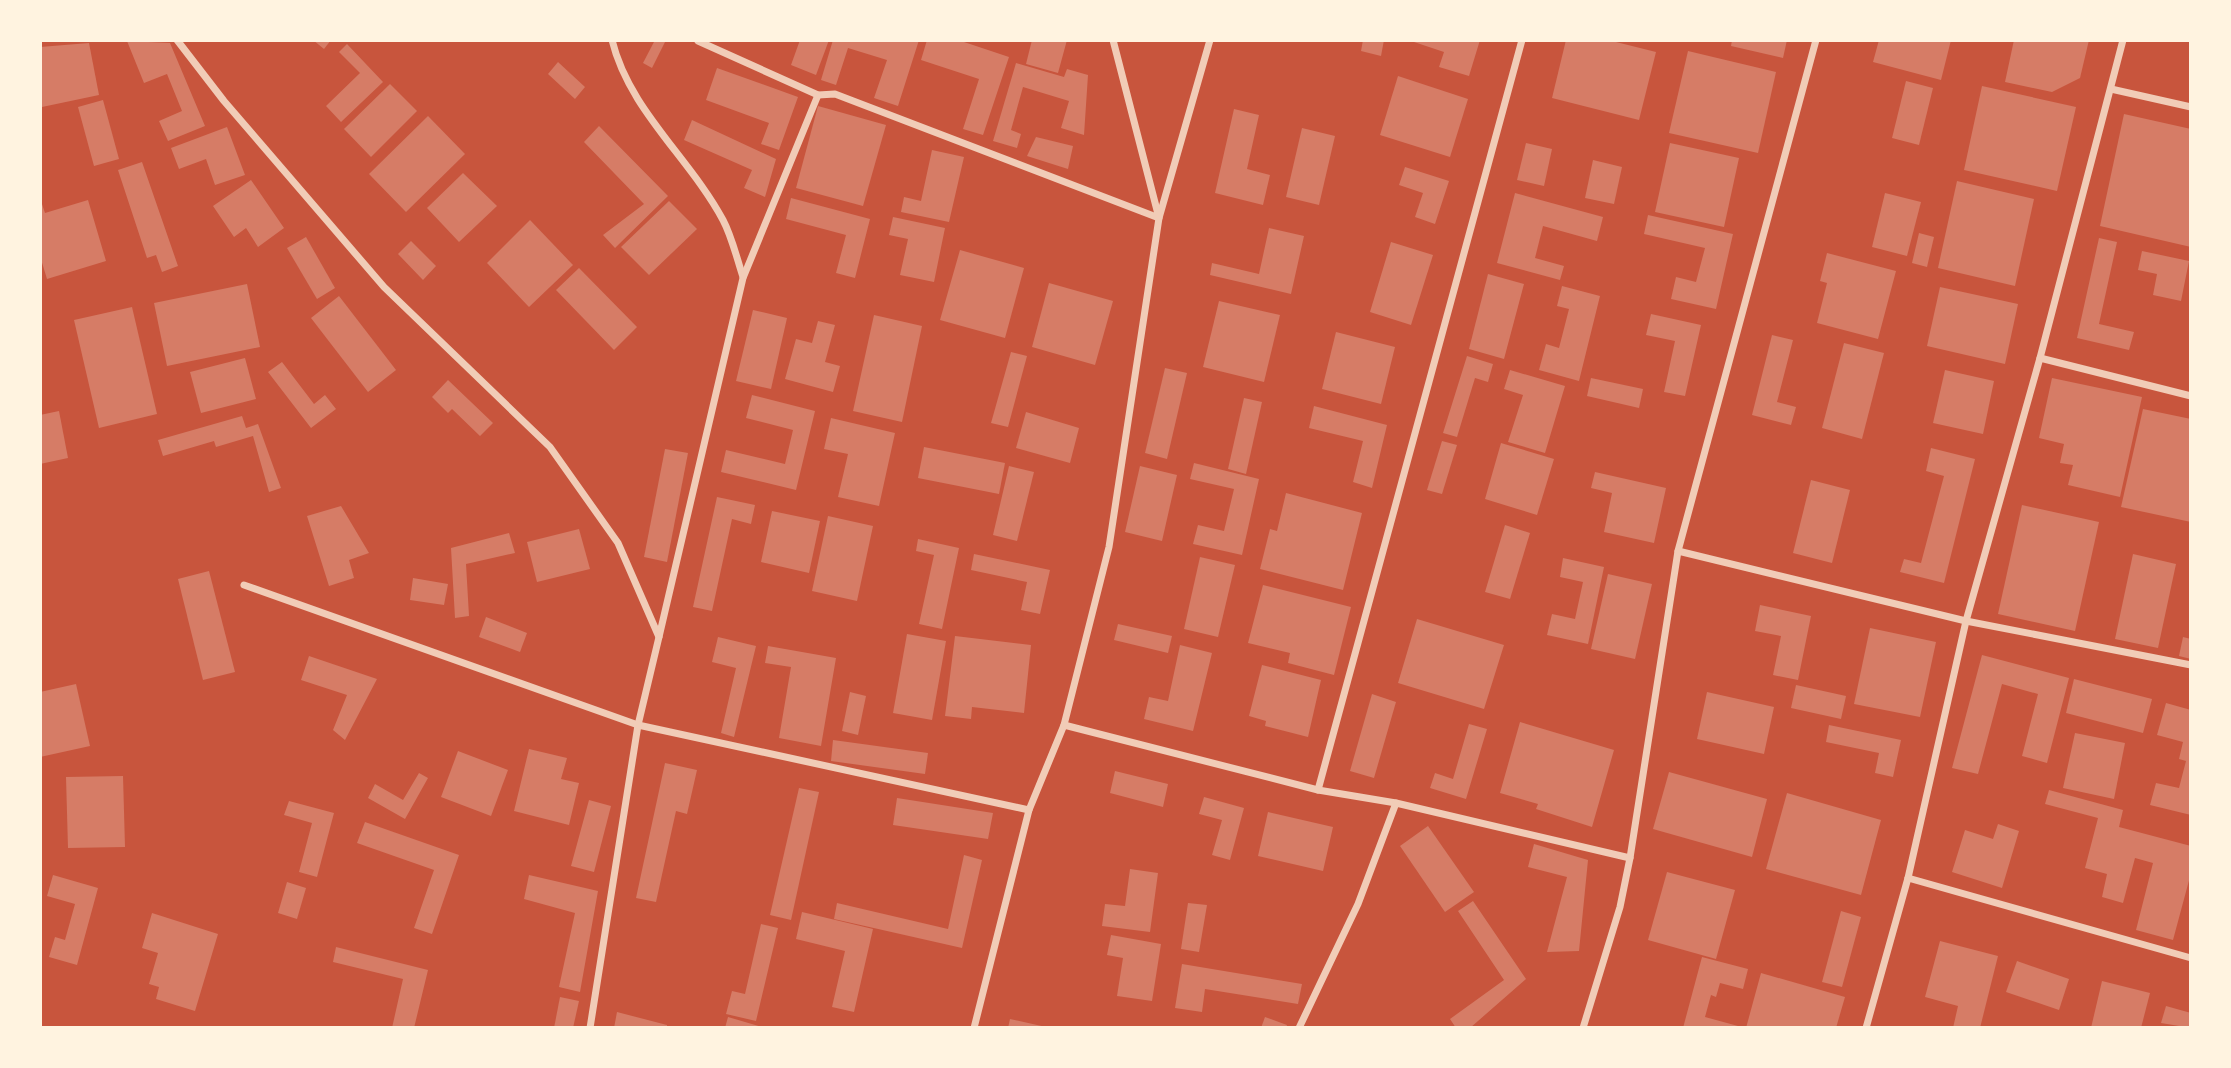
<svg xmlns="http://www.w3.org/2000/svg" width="2231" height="1068" font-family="'Archivo Narrow',sans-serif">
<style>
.building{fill:#d67c66}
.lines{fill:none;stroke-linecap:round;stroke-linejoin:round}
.minor{stroke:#f1ccb7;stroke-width:7}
</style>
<rect width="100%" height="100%" fill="#c8553d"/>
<g class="building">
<polygon points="313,40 331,40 324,49"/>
<polygon points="655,40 666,40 652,68 643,63"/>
<polygon points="800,40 829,40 816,75 791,65"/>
<polygon points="833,40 919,40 898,106 874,98 887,60 848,48 836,85 821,80"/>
<polygon points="927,40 958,40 1009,57 983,135 963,129 979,79 921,60"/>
<polygon points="1032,40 1067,40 1058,73 1026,64"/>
<polygon points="1363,40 1384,40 1381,56 1361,51"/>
<polygon points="1408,40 1480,40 1469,76 1439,67 1444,52"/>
<polygon points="1566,40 1608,40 1656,52 1639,120 1552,98"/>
<polygon points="1732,40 1787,40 1783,58 1731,46"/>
<polygon points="1879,40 1951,40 1941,80 1873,62"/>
<polygon points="2014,40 2089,40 2080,78 2052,92 2005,82"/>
<polygon points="127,41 170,43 205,126 168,141 159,121 182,111 167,74 144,83"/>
<polygon points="89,43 99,95 42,107 40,47"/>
<polygon points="347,44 383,82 341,122 326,106 360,73 339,52"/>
<polygon points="1688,51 1776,72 1758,153 1669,133"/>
<polygon points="558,62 585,87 575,99 548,74"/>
<polygon points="1016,63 1064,77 1067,69 1088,75 1084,135 1061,128 1069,101 1023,87 1011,130 1021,134 1017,148 993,141"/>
<polygon points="717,68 798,97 779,150 761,144 769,123 706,100"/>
<polygon points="1398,76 1468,99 1450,157 1380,135"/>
<polygon points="1906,81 1933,88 1919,145 1892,138"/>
<polygon points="390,84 417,111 371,157 344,129"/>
<polygon points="1982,86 2076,107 2057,191 1964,170"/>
<polygon points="103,100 119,159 94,166 78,107"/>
<polygon points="818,106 886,125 863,206 796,188"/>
<polygon points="1234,109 1259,115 1247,169 1270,175 1263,205 1215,193"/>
<polygon points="2124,114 2191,129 2191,247 2100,226"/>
<polygon points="428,116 465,154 406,212 369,174"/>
<polygon points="692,120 776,159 765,197 744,188 752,170 684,140"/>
<polygon points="599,126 668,196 615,248 603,235 644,204 584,142"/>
<polygon points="227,127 245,175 215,185 206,159 179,169 171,148"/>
<polygon points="1302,128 1335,136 1319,205 1286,197"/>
<polygon points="1036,137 1073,146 1068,169 1027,156"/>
<polygon points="1526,143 1552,149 1544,186 1517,180"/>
<polygon points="1670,143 1739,158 1724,227 1655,212"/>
<polygon points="932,150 964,157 949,222 901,212 904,197 921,201"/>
<polygon points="1593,160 1622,167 1614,204 1585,198"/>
<polygon points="142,162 178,266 162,272 156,255 147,258 118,170"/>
<polygon points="1405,167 1449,181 1435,224 1415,217 1423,193 1399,185"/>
<polygon points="463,173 497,206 459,242 427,208"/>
<polygon points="251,180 284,228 258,247 246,228 234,237 213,206"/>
<polygon points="1957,181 2034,199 2015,286 1938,268"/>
<polygon points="1515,193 1603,217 1597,241 1543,226 1535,258 1564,266 1560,280 1497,263"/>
<polygon points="1885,193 1921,202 1907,256 1872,247"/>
<polygon points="40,198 45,213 88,200 106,261 47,279 40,256"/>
<polygon points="791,198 870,219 855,278 836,273 846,235 786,219"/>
<polygon points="669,201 697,229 649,275 621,247"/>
<polygon points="1648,215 1733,234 1716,309 1671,299 1676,277 1696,282 1705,248 1644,234"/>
<polygon points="893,217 945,228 934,282 900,275 908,239 889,235"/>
<polygon points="530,220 573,265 529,307 487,263"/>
<polygon points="1269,228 1304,236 1291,294 1210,275 1212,263 1259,274"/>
<polygon points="1919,233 1934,237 1927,267 1912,263"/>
<polygon points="306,237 335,288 317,299 287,248"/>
<polygon points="2099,238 2117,242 2099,324 2134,332 2129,350 2077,338"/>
<polygon points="411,241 436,266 423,280 398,254"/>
<polygon points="1391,242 1433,255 1411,325 1370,312"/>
<polygon points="960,250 1024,268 1005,338 940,320"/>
<polygon points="2142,251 2189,261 2181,301 2153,295 2157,274 2138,270"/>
<polygon points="1827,253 1896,271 1878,339 1817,323 1827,283 1820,281"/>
<polygon points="579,268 637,327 614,350 556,290"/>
<polygon points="1488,274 1524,284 1504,359 1469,349"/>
<polygon points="1049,283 1113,301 1095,365 1032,347"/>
<polygon points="247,284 260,347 167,366 154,303"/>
<polygon points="1562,286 1600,296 1579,381 1539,370 1546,344 1559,348 1569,309 1557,306"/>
<polygon points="1940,287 2018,304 2005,364 1927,346"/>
<polygon points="339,296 396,370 368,392 311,318"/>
<polygon points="1219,301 1280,315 1264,382 1203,367"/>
<polygon points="132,307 157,414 99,428 74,320"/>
<polygon points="753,310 787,318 771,389 736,381"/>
<polygon points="1651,314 1701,325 1685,396 1664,392 1675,341 1646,335"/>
<polygon points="874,315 922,326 902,422 853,411"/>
<polygon points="818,321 835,325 825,362 840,366 833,392 785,379 796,339 812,343"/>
<polygon points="1336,332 1395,347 1381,404 1322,389"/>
<polygon points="1772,335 1793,340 1777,402 1796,407 1791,425 1752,415"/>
<polygon points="1844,343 1884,353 1862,439 1822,428"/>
<polygon points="1011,352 1027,356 1008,427 991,423"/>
<polygon points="1467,356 1493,364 1488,382 1475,378 1457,437 1443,433"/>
<polygon points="245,358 256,399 201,413 190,372"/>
<polygon points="282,362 314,404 325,395 336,409 311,428 268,372"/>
<polygon points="1165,368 1187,373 1167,459 1145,453"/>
<polygon points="1510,370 1565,386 1545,453 1508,442 1523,395 1504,389"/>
<polygon points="1945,370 1994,381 1983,434 1933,423"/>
<polygon points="1591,378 1643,389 1639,408 1587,396"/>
<polygon points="2052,378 2142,397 2120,497 2068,485 2073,465 2060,463 2064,444 2039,438"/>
<polygon points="448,380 493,423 480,436 452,409 448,413 432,397"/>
<polygon points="752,395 815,411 796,490 721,472 726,450 785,464 793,430 746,418"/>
<polygon points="1244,398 1262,402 1246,474 1228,469"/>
<polygon points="1314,406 1387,425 1372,488 1353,482 1363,441 1309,428"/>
<polygon points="2143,409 2191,419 2191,522 2121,507"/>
<polygon points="59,411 68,458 40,464 40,415"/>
<polygon points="1026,412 1079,428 1070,463 1016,448"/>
<polygon points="242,416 246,428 258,424 281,488 269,492 253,436 216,447 214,441 163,456 158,440"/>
<polygon points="831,418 895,433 879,506 838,497 848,454 824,449"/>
<polygon points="1442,441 1457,445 1442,494 1427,490"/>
<polygon points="1501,443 1554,459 1537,515 1485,499"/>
<polygon points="924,447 1005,463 999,494 918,478"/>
<polygon points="1931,448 1975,459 1944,583 1900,572 1904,559 1921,563 1944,476 1926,471"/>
<polygon points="665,449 688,453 667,562 644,557"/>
<polygon points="1194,463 1259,479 1242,555 1193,544 1198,525 1224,531 1234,489 1190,479"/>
<polygon points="1009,466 1034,472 1017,541 993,535"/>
<polygon points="1140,466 1177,475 1162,541 1125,532"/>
<polygon points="1595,472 1666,488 1654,543 1604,532 1612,493 1591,488"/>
<polygon points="1811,480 1850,490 1832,563 1793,553"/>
<polygon points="1286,493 1362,513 1343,590 1260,569 1270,529 1277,531"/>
<polygon points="717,497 755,505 751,524 732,519 712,611 693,607"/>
<polygon points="2022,505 2099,522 2075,631 1998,614"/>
<polygon points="341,506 369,553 349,560 354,578 329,586 307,516"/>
<polygon points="772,511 820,521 809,573 761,562"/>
<polygon points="828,516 873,526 857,601 812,591"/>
<polygon points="1505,525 1530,533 1510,599 1485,592"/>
<polygon points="579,529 590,569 537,582 527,542"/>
<polygon points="509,533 515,553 466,564 469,616 455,618 451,548"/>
<polygon points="918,539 959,548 942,629 919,624 934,555 916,551"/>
<polygon points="974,554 1050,570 1040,614 1021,610 1027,582 971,570"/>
<polygon points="2133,554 2176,564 2158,648 2115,639"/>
<polygon points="1200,557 1235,565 1218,637 1184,629"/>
<polygon points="1563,558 1604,567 1588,644 1547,635 1552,614 1575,619 1583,582 1560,577"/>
<polygon points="209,571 235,672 203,680 178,579"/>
<polygon points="1608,574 1652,584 1635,659 1591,649"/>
<polygon points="413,578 448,584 444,605 410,600"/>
<polygon points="1263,585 1351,607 1334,675 1288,663 1290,653 1248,643"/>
<polygon points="1760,605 1811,616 1798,680 1773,675 1781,636 1755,631"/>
<polygon points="486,617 527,633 520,652 479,637"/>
<polygon points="1417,619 1504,645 1484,709 1398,683"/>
<polygon points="1118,624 1172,636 1168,653 1114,640"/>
<polygon points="1870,628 1936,642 1920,717 1854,704"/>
<polygon points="907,634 946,641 932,720 893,713"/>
<polygon points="955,636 1031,645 1024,713 972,707 971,719 945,716"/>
<polygon points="718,637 756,646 734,737 721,733 736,668 712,662"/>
<polygon points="2183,637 2191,639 2191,659 2179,656"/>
<polygon points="1180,645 1212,653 1193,731 1144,719 1149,697 1168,701"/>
<polygon points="768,646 836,658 821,746 779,738 791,667 765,663"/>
<polygon points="1982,655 2069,678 2047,763 2022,756 2038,694 2002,684 1978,774 1952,768"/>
<polygon points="309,656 377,679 345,740 333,730 347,695 301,680"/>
<polygon points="1262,665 1321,680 1308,737 1265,726 1266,721 1249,716"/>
<polygon points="2074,679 2152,699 2143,733 2066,713"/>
<polygon points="76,684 90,746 40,757 40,692"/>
<polygon points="1796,685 1846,696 1841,719 1791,708"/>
<polygon points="850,692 866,696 858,735 842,731"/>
<polygon points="1707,692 1774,707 1764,754 1697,739"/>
<polygon points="1372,694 1396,702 1374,778 1350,771"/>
<polygon points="2166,703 2191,710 2191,815 2150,805 2156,783 2179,788 2186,761 2179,759 2183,742 2157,735"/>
<polygon points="1520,722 1614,750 1592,827 1536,809 1538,804 1500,793"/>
<polygon points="1469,724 1487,729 1466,799 1430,788 1435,773 1453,779"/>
<polygon points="1829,725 1901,740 1893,777 1875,773 1879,753 1826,742"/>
<polygon points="2075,733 2125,743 2114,799 2063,788"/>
<polygon points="833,740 928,753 925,774 831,761"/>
<polygon points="529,749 567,758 561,779 579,783 569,825 514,811"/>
<polygon points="458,751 508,770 491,816 441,797"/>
<polygon points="665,763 697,770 687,814 676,811 656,902 636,898"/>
<polygon points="1115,771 1168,784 1163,807 1110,793"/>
<polygon points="1669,772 1767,799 1752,857 1653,829"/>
<polygon points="419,773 428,778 405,819 368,798 375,784 403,800"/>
<polygon points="123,776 125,847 68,848 66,777"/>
<polygon points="799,788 819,792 791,920 770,915"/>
<polygon points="2049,790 2123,810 2119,827 2191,846 2191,873 2173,940 2136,930 2153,863 2135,858 2123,903 2102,897 2107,874 2085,868 2098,818 2045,804"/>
<polygon points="1787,793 1881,820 1861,895 1766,869"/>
<polygon points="1204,797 1244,808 1230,860 1212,855 1222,820 1199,814"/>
<polygon points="897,798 993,813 988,839 893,825"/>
<polygon points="589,800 611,806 594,872 571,866"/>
<polygon points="289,801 334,813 317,877 299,872 312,823 284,815"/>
<polygon points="1268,812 1333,827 1323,871 1258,856"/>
<polygon points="365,822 459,855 432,934 414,928 434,870 357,843"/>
<polygon points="1998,824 2019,831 2002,888 1952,872 1965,830 1993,839"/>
<polygon points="1428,826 1474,892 1445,912 1400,846"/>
<polygon points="1534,844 1588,860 1579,951 1547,952 1567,877 1528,867"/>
<polygon points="964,855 982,860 962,948 834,919 837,903 948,929"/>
<polygon points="1130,869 1158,873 1150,932 1102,926 1105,904 1125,906"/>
<polygon points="1667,872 1735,890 1716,959 1648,940"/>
<polygon points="53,875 98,888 77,965 49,957 55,937 65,940 75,904 47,896"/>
<polygon points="529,875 598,891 580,992 559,987 575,913 524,899"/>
<polygon points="287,882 306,888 297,919 278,913"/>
<polygon points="1473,901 1526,979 1470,1028 1456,1028 1450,1019 1504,980 1458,911"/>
<polygon points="1188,903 1207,905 1199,952 1181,949"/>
<polygon points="1841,911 1861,917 1842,987 1822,982"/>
<polygon points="802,912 873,929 854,1012 832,1007 845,951 796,939"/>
<polygon points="152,913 218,934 195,1011 156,999 159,987 149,984 158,953 142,948"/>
<polygon points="761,924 778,928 756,1021 726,1014 732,991 745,994"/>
<polygon points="1111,935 1161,944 1152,1001 1117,996 1123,958 1107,955"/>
<polygon points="1940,941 1998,956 1980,1028 1953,1028 1958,1006 1925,997"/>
<polygon points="336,947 428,970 414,1028 392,1028 403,979 333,962"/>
<polygon points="1702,957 1748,969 1743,989 1720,983 1716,997 1711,995 1705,1017 1738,1026 1738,1028 1683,1028"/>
<polygon points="2017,961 2069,979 2059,1010 2006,992"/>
<polygon points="1182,964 1302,984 1298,1004 1205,989 1202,1012 1175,1008"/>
<polygon points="1761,973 1845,997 1836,1028 1746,1028"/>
<polygon points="2102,981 2150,993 2141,1028 2091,1028"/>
<polygon points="560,997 579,1001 573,1028 554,1028"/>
<polygon points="2166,1006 2191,1013 2191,1028 2161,1023"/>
<polygon points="617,1012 667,1025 667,1028 614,1028"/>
<polygon points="728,1017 762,1027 762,1028 725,1028"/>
<polygon points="1265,1017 1287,1025 1286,1028 1261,1028"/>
<polygon points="1010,1019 1046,1027 1046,1028 1008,1028"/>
</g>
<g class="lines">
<g class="minor">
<polyline points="177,40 224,101 384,287 550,447 618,543 659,637 638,725 590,1028"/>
<path d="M612 40C629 110 690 158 723 220 732 237 737 259 743 277"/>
<polyline points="698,41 818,95 835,94 1159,218 1210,40"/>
<polyline points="2111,89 2191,107"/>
<polyline points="2040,358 2191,396"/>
<polyline points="1678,551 1966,621 2191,665"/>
<polyline points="244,585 638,725 1029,810"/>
<polyline points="659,637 743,278 818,95"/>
<polyline points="1064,725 1318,790 1396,803 1630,858"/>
<polyline points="1318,790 1522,40"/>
<polyline points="1908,878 2191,958"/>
<polyline points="974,1028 1029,810 1064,725 1109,547 1159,218 1113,40"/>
<polyline points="1299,1028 1358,904 1396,803"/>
<polyline points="1583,1028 1620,907 1630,858 1678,551 1816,40"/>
<polyline points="1866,1028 1908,878 1966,621 2040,358 2123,40"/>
</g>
</g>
<rect width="2231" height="1068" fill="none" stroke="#fff3e0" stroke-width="84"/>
</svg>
